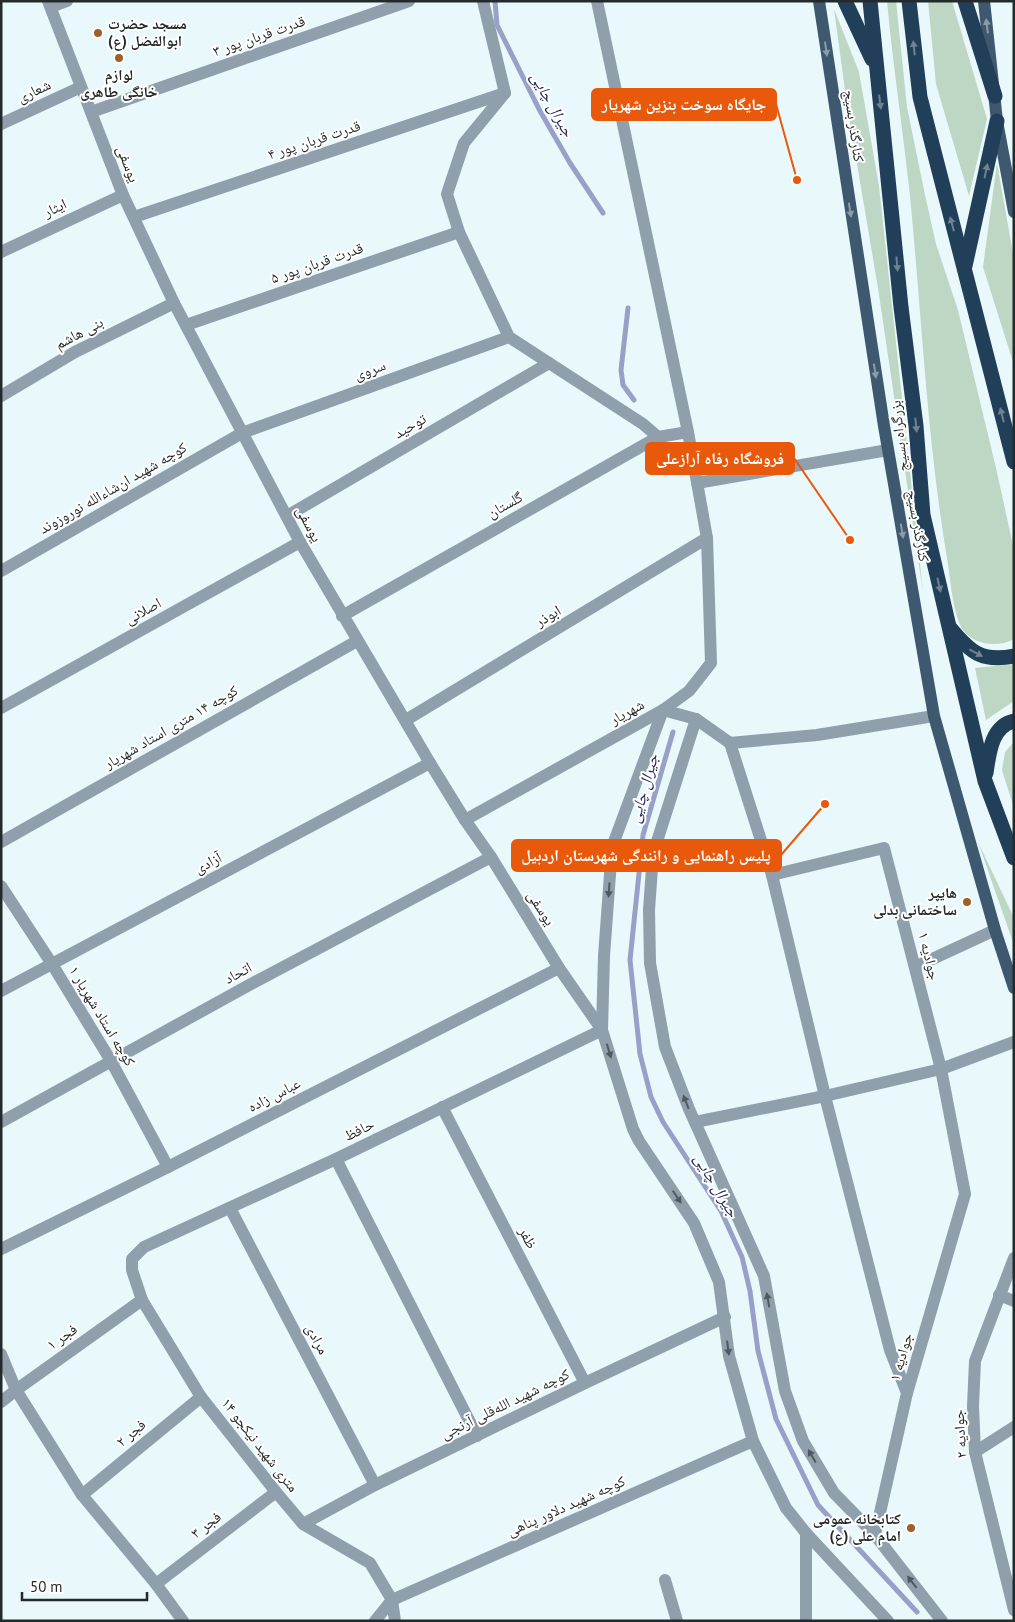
<svg xmlns="http://www.w3.org/2000/svg" width="1015" height="1622" font-family="'PT Sans','Noto Naskh Arabic',sans-serif">
<style>
.green{fill:#bed6c4}
.lines{fill:none;stroke-linecap:round;stroke-linejoin:round}
.stream{stroke:#98a0c7;stroke-width:5}
.minor{stroke:#909fac;stroke-width:12}
.major{stroke:#3e586f;stroke-width:12}
.highway{stroke:#213f58;stroke-width:15}
.oneway{fill:#8b9ba9}
.oneway2{fill:#6f8292}
.oneway3{fill:#4f595f}
.poi-dot{fill:#9e6026;stroke:#fff;stroke-width:2}
.labels{text-anchor:middle;stroke-width:4;stroke-linejoin:round;paint-order:stroke}
.poi-label{font-size:15px;font-weight:bold;fill:#242a2b;stroke:#fff;text-anchor:end}
.street-label{font-size:15px;fill:#242a2b;stroke:#fff}
.water-label{font-size:16px;font-style:italic;fill:#232859;stroke:#fff}
.leader{fill:none;stroke:#e8590c;stroke-width:2}
.callout-dot{fill:#e8590c;stroke:#fff;stroke-width:2}
.callout{fill:#e8590c;stroke:#e8590c;stroke-width:2}
.callout-label{font-size:16px;text-anchor:middle;font-weight:bold;fill:#fff}
</style>
<rect width="100%" height="100%" fill="#e9f8fb"/>
<g class="green">
<path d="M887 1H896L907 107 925 195 936 244 958 310 996 468 1014 550V639C998 648 974 645 963 630 954 618 950 579 948 564 927 442 922 319 910 196 903 131 893 66 887 1Z"/>
<polygon points="928,1 952,1 987,119 969,196 936,84"/>
<polygon points="834,9 859,72 879,186 923,592 878,288 847,105"/>
<polygon points="997,163 1014,259 1014,365 983,267"/>
<polygon points="1014,664 1014,701 986,720 975,668"/>
<polygon points="1014,742 1014,808 1002,770 1005,752"/>
<polygon points="978,842 1014,918 1014,945"/>
</g>
<g class="lines">
<g class="stream">
<polyline points="495,1 497,25 540,111 570,163 603,213"/>
<polyline points="628,308 621,370 623,385 634,400"/>
<polyline points="673,732 643,835 630,960 640,1054 651,1097 663,1122 721,1211 742,1257 750,1291 758,1351 776,1419 818,1505 917,1612"/>
</g>
<g class="minor">
<polyline points="48,1 123,195 174,303 300,542 430,763 465,820 491,857 559,968 602,1030 336,1159 144,1247 132,1259 132,1270 142,1300 201,1397 276,1492 303,1524 370,1563 392,1600 395,1621"/>
<polyline points="483,1 505,93 464,143 447,194 459,232 509,337 643,424 658,437"/>
<polyline points="51,7 67,1"/>
<polyline points="91,112 409,1"/>
<polyline points="1,124 81,87"/>
<polyline points="134,217 505,93"/>
<polyline points="1,252 123,195"/>
<polyline points="186,325 459,232"/>
<polyline points="1,396 75,352 174,303"/>
<polyline points="697,483 888,450"/>
<polyline points="287,516 549,363"/>
<polyline points="1,571 242,433 509,337"/>
<polyline points="342,616 658,437 688,432"/>
<polyline points="1,708 300,542"/>
<polyline points="663,710 612,847 604,956 602,1030 633,1129 639,1141 694,1223 719,1282 729,1356 753,1441 786,1508 806,1533 888,1621"/>
<polyline points="663,710 696,719 730,743 817,735 934,716"/>
<polyline points="696,719 653,854 649,910 650,963 665,1047 689,1109 764,1276 785,1391 803,1441 834,1493 875,1535 942,1621"/>
<polyline points="406,720 707,538"/>
<polyline points="730,743 772,875 825,1096 890,1350 907,1393 875,1535"/>
<polyline points="465,820 663,710 689,691 711,663 707,538 688,432 597,1"/>
<polyline points="1,842 357,641"/>
<polyline points="772,875 884,848 941,1069 965,1194 907,1393"/>
<polyline points="1,886 52,964 111,1061 168,1167"/>
<polyline points="915,967 995,930"/>
<polyline points="1,991 430,763"/>
<polyline points="442,1107 585,1383"/>
<polyline points="1,1122 251,984 491,857"/>
<polyline points="695,1122 825,1096 941,1069 1014,1042"/>
<polyline points="336,1159 477,1436"/>
<polyline points="230,1208 375,1485"/>
<polyline points="1,1249 168,1167 559,968"/>
<polyline points="1014,1258 975,1361 973,1406 975,1452 1014,1610"/>
<polyline points="999,1295 1014,1301"/>
<polyline points="1,1354 16,1390 82,1495 156,1584 183,1621"/>
<polyline points="1,1402 16,1390 142,1300"/>
<polyline points="975,1452 1014,1427"/>
<polyline points="82,1495 201,1397"/>
<polyline points="303,1524 375,1485 585,1383 725,1317"/>
<polyline points="665,1580 677,1621"/>
<polyline points="156,1584 276,1492"/>
<polyline points="375,1621 392,1600 753,1441"/>
<polyline points="806,1621 806,1533"/>
</g>
<g class="major">
<polyline points="819,1 884,426 934,716 995,930 1014,988"/>
<polyline points="984,1 997,121 1014,212"/>
</g>
<g class="highway">
<polyline points="845,1 872,59"/>
<polyline points="870,1 901,307 916,426 923,515 985,781 1014,858"/>
<polyline points="909,1 920,97 1014,462"/>
<polyline points="965,1 995,96"/>
<polyline points="965,266 997,121"/>
<path d="M951 629C971 653 982 662 1014 656"/>
<path d="M986 773C989 754 991 726 1014 721"/>
</g>
</g>
<defs><path id="oneway-solid" d="M-6-.8H1V-3.2L6.5 0L1 3.2V.8H-6Z" transform="scale(1.25)"/></defs>
<g class="oneway">
<use href="#oneway-solid" transform="translate(987 26) rotate(-97)"/>
<use href="#oneway-solid" transform="translate(826 49) rotate(82)"/>
<use href="#oneway-solid" transform="translate(850 210) rotate(81)"/>
<use href="#oneway-solid" transform="translate(875 371) rotate(81)"/>
<use href="#oneway-solid" transform="translate(902 531) rotate(80)"/>
</g>
<g class="oneway2">
<use href="#oneway-solid" transform="translate(914 48) rotate(-96)"/>
<use href="#oneway-solid" transform="translate(880 102) rotate(83)"/>
<use href="#oneway-solid" transform="translate(986 171) rotate(-78)"/>
<use href="#oneway-solid" transform="translate(952 224) rotate(-105)"/>
<use href="#oneway-solid" transform="translate(897 264) rotate(85)"/>
<use href="#oneway-solid" transform="translate(1002 415) rotate(-104)"/>
<use href="#oneway-solid" transform="translate(916 425) rotate(84)"/>
<use href="#oneway-solid" transform="translate(939 585) rotate(77)"/>
<use href="#oneway-solid" transform="translate(976 653) rotate(28)"/>
</g>
<g class="oneway3">
<use href="#oneway-solid" transform="translate(609 890) rotate(94)"/>
<use href="#oneway-solid" transform="translate(609 1051) rotate(73)"/>
<use href="#oneway-solid" transform="translate(686 1102) rotate(-111)"/>
<use href="#oneway-solid" transform="translate(677 1197) rotate(56)"/>
<use href="#oneway-solid" transform="translate(768 1300) rotate(-100)"/>
<use href="#oneway-solid" transform="translate(728 1348) rotate(83)"/>
<use href="#oneway-solid" transform="translate(812 1456) rotate(-120)"/>
<use href="#oneway-solid" transform="translate(912 1582) rotate(-128)"/>
</g>
<g class="poi-dot">
<circle cx="98" cy="33" r="5"/>
<circle cx="119" cy="58" r="5"/>
<circle cx="967" cy="902" r="5"/>
<circle cx="911" cy="1528" r="5"/>
</g>
<g class="labels">
<g class="poi-label">
<text x="108" y="29" text-anchor="start">مسجد حضرت<tspan x="108" dy="17">ابوالفضل (ع)</tspan></text>
<text x="119" y="80" text-anchor="middle">لوازم<tspan x="119" dy="17">خانگی طاهری</tspan></text>
<text x="957" y="898">هایپر<tspan x="957" dy="17">ساختمانی بدلی</tspan></text>
<text x="901" y="1524">کتابخانه عمومی<tspan x="901" dy="17">امام علی (ع)</tspan></text>
</g>
<g class="street-label">
<text transform="translate(259 36) rotate(-19)" y="5">قدرت قربان پور ۳</text>
<text transform="translate(34 91) rotate(-25)" y="5">شعاری</text>
<text transform="translate(854 126) rotate(82)" y="5">کنارگذر بسیج</text>
<text transform="translate(314 140) rotate(-18)" y="5">قدرت قربان پور ۴</text>
<text transform="translate(128 164) rotate(69)" y="5">یوسفی</text>
<text transform="translate(55 208) rotate(-25)" y="5">ایثار</text>
<text transform="translate(317 263) rotate(-19)" y="5">قدرت قربان پور ۵</text>
<text transform="translate(79 333) rotate(-28)" y="5">بنی هاشم</text>
<text transform="translate(370 370) rotate(-20)" y="5">سروی</text>
<text transform="translate(410 426) rotate(-30)" y="5">توحید</text>
<text transform="translate(899 436) rotate(-96)" y="5">بزرگراه بسیج</text>
<text transform="translate(113 488) rotate(-30)" y="5">کوچه شهید ان‌شاءالله نوروزوند</text>
<text transform="translate(505 505) rotate(-29)" y="5">گلستان</text>
<text transform="translate(309 524) rotate(62)" y="5">یوسفی</text>
<text transform="translate(918 526) rotate(80)" y="5">کنارگذر بسیج</text>
<text transform="translate(143 611) rotate(-29)" y="5">اصلانی</text>
<text transform="translate(548 616) rotate(-31)" y="5">ابوذر</text>
<text transform="translate(627 712) rotate(-29)" y="5">شهریار</text>
<text transform="translate(171 727) rotate(-30)" y="5">کوچه ۱۴ متری استاد شهریار</text>
<text transform="translate(208 863) rotate(-28)" y="5">آزادی</text>
<text transform="translate(541 908) rotate(58)" y="5">یوسفی</text>
<text transform="translate(929 956) rotate(76)" y="5">جوادیه ۱</text>
<text transform="translate(238 973) rotate(-28)" y="5">اتحاد</text>
<text transform="translate(102 1016) rotate(59)" y="5">کوچه استاد شهریار ۱</text>
<text transform="translate(274 1095) rotate(-27)" y="5">عباس زاده</text>
<text transform="translate(359 1130) rotate(-26)" y="5">حافظ</text>
<text transform="translate(528 1238) rotate(63)" y="5">ظفر</text>
<text transform="translate(62 1337) rotate(-35)" y="5">فجر ۱</text>
<text transform="translate(317 1339) rotate(62)" y="5">مرادی</text>
<text transform="translate(901 1357) rotate(-74)" y="5">جوادیه ۱</text>
<text transform="translate(505 1404) rotate(-26)" y="5">کوچه شهید الله‌قلی آرنجی</text>
<text transform="translate(131 1433) rotate(-40)" y="5">فجر ۲</text>
<text transform="translate(960 1434) rotate(-94)" y="5">جوادیه ۲</text>
<text transform="translate(260 1445) rotate(52)" y="5">۱۴ متری شهید نیکجو</text>
<text transform="translate(566 1506) rotate(-24)" y="5">کوچه شهید دلاور پناهی</text>
<text transform="translate(206 1525) rotate(-37)" y="5">فجر ۳</text>
</g>
<g class="water-label">
<text transform="translate(553 104) rotate(61)" y="6">جیرال چایی</text>
<text transform="translate(643 788) rotate(-74)" y="6">جیرال چایی</text>
<text transform="translate(717 1185) rotate(59)" y="6">جیرال چایی</text>
</g>
</g>
<path class="leader" d="M797 180L776 104M850 540L794 458M825 804L781 855"/>
<g class="callout-dot">
<circle cx="797" cy="180" r="5"/>
<circle cx="850" cy="540" r="5"/>
<circle cx="825" cy="804" r="5"/>
</g>
<g class="callout">
<rect x="592" y="89" width="184" height="31" rx="5"/>
<rect x="646" y="443" width="148" height="31" rx="5"/>
<rect x="512" y="840" width="269" height="31" rx="5"/>
</g>
<g class="callout-label">
<text x="684" y="110">جایگاه سوخت بنزین شهریار</text>
<text x="720" y="464">فروشگاه رفاه آرازعلی</text>
<text x="646" y="861">پلیس راهنمایی و رانندگی شهرستان اردبیل</text>
</g>
<rect width="1015" height="1622" fill="none" stroke="#242a2b" stroke-width="5"/>
<path d="M22 1592v8h125v-8" fill="none" stroke="#242a2b" stroke-width="2.5"/>
<text x="30" y="1592" font-size="15" fill="#242a2b" stroke="#ffffff" stroke-width="4" paint-order="stroke">50 m</text>
</svg>
